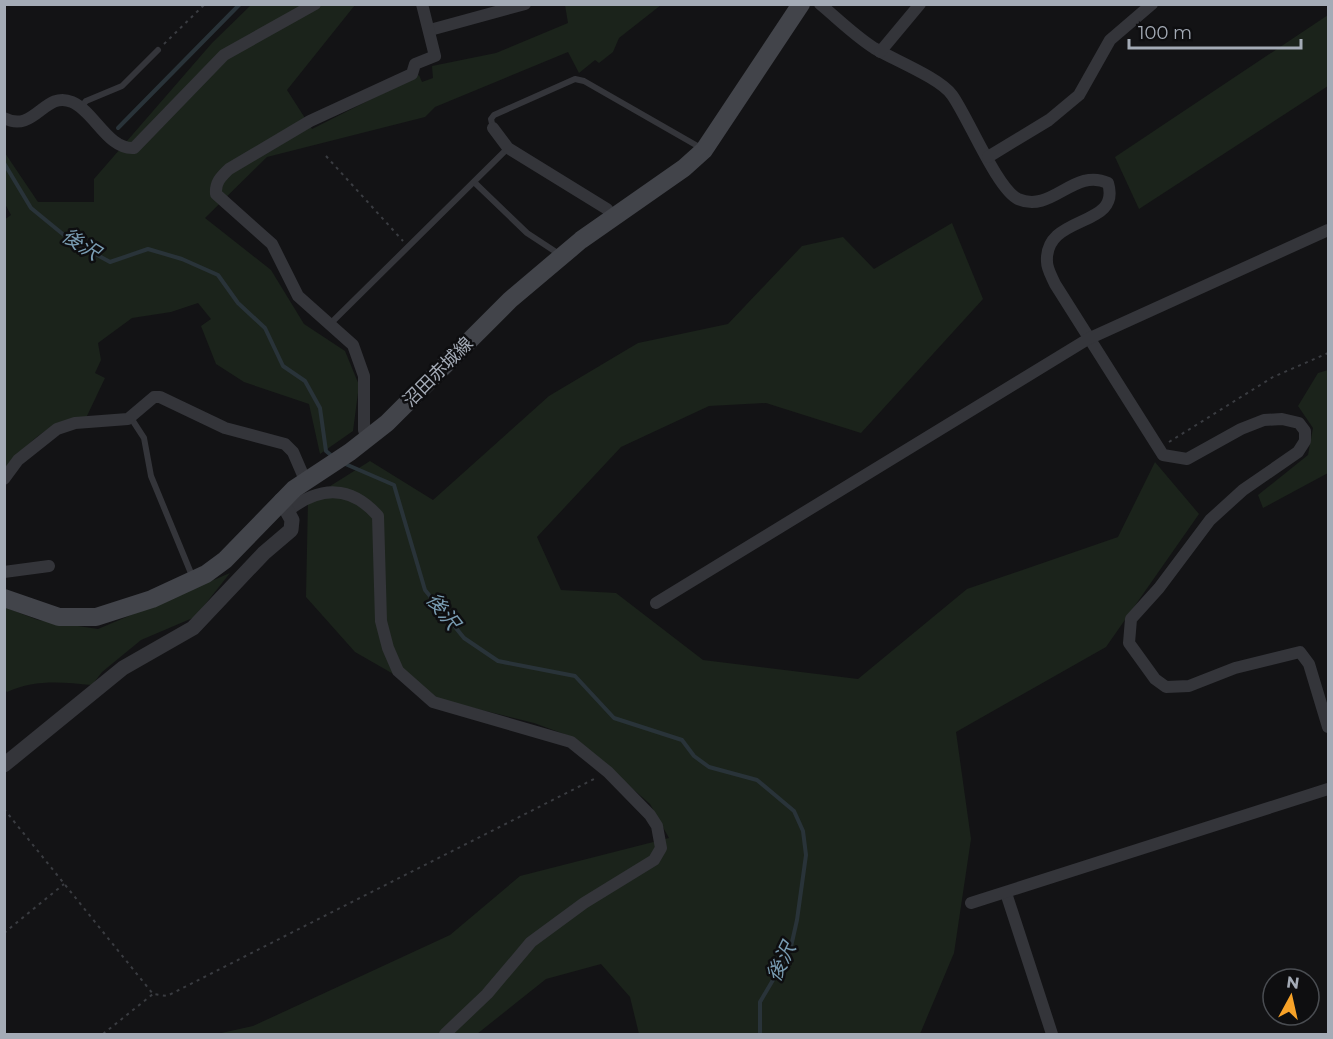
<svg xmlns="http://www.w3.org/2000/svg" width="1333" height="1039" font-family="Montserrat,'Noto Sans JP',sans-serif">
<style>
.green{fill:#1b231b}
.lines{fill:none;stroke-linecap:round;stroke-linejoin:round}
.stream{stroke:#293339;stroke-width:4}
.path{stroke:#3a3c41;stroke-width:2;stroke-dasharray:3 4.5;stroke-linecap:butt}
.service{stroke:#34353a;stroke-width:6}
.minor{stroke:#34353a;stroke-width:12}
.tertiary{stroke:#34353a;stroke-width:15}
.secondary{stroke:#42444a;stroke-width:18}
.labels{text-anchor:middle;stroke-width:5;stroke-linejoin:round;paint-order:stroke}
.street-label{font-size:18px;fill:#a4abb6;stroke:#0e0e10}
.water-label{font-size:20px;font-style:italic;fill:#799cb2;stroke:#0e0e10}
</style>
<rect width="100%" height="100%" fill="#131315"/>
<g class="green">
<path d="M251 5H355L287 90 312 129 419 75 422 82 433 78 432 66 496 53 568 23 565 5H661L619 38 613 52 599 63 595 60 579 73 568 52 435 107 425 117 267 157 205 218 271 270 304 324 345 351 359 385 353 431 320 454 309 404 244 382 216 364 201 326 211 319 198 303 171 312 132 318 98 343 101 360 95 373 105 378 86 418C49 420 25 444 5 472L4 220 11 215 5 204V153L38 202H94V179L212 43Z"/>
<polygon points="1328,15 1328,86 1139,209 1115,157"/>
<polygon points="952,223 983,299 861,433 766,403 709,406 621,447 537,537 561,590 616,593 703,660 858,679 967,589 1118,537 1155,462 1199,514 1106,647 956,732 971,839 954,953 920,1034 639,1034 630,997 601,964 546,979 477,1034 217,1034 253,1026 450,935 520,876 669,838 650,804 575,738 534,723 437,699 355,652 306,597 308,500 370,461 433,500 549,396 638,343 728,324 802,246 843,237 874,269"/>
<polygon points="1328,370 1328,473 1263,508 1258,495 1308,455 1313,428 1298,406 1318,373"/>
<path d="M230 573 195 617 141 640 102 672 92 685C62 682 35 679 7 692L4 689V607L38 620 98 629Z"/>
</g>
<g class="lines">
<g class="stream">
<polyline points="118,128 240,4"/>
<polyline points="4,163 31,208 70,240 110,262 148,249 182,259 218,275 238,303 265,328 283,366 305,381 320,408 326,451 332,456"/>
<polyline points="343,463 394,485 425,590 464,638 498,661 575,676 614,718 682,740 694,756 709,767 757,780 794,811 803,831 806,855 797,920 790,951 760,1002 760,1034"/>
</g>
<g class="path">
<polyline points="164,44 205,4"/>
<polyline points="326,156 403,241"/>
<polyline points="1169,442 1273,377 1328,353"/>
<polyline points="4,809 153,994 167,996 596,778"/>
<polyline points="4,933 64,884"/>
<polyline points="103,1034 153,994"/>
</g>
<g class="service">
<polyline points="81,107 86,101 122,86 158,50"/>
<polyline points="493,128 491,119 494,115 575,79 584,81 701,148"/>
<polyline points="474,182 527,233 559,254"/>
<polyline points="330,324 508,148"/>
<polyline points="131,418 144,438 151,476 193,578"/>
</g>
<g class="minor">
<path d="M820 4C838 19 855 36 874 48 894 60 940 78 952 95 968 117 997 189 1018 199 1052 214 1074 167 1108 183 1122 229 1044 213 1047 262 1047 269 1052 277 1055 284L1163 455 1187 459 1241 429 1264 420 1282 419 1299 423 1305 431V441L1298 452 1243 490 1210 520 1159 588 1131 619 1129 643 1155 679 1166 687 1189 686 1235 668 1300 652 1309 664 1328 727"/>
<polyline points="430,30 525,4"/>
<polyline points="880,52 920,4"/>
<path d="M4 118C35 134 44 90 72 102 94 111 108 150 134 148L224 55 315 4"/>
<polyline points="493,128 508,148 607,209 613,217"/>
<polyline points="988,157 1049,120 1079,95 1110,40 1152,4"/>
<path d="M367 439 364 430V376L353 345 298 296 272 244 216 194C215 182 221 177 229 169L310 121 412 74 415 64 435 56 422 4"/>
<polyline points="4,479 18,460 57,429 75,423 128,419 154,397 160,397 225,428 285,444 293,452 306,482"/>
<path d="M289 510C320 486 351 485 378 516L381 621 388 648 398 671 433 702 571 742 608 772 650 815 657 826 661 848 654 860 584 903 531 942 487 994 445 1034"/>
<polyline points="4,572 49,566"/>
<polyline points="656,603 1088,339 1328,230"/>
<polyline points="1006,893 1052,1034"/>
<polyline points="971,903 1328,789"/>
</g>
<polyline class="tertiary" points="4,765 123,668 193,628 264,553 291,530 292,520 281,500"/>
<polyline class="secondary" points="4,598 59,617 96,617 152,599 206,574 225,560 294,489 350,452 387,423 510,300 581,240 684,168 704,150 801,4"/>
</g>
<g class="labels">
<g class="street-label">
<text transform="translate(438 372) rotate(-45)" y="6">沼田赤城線</text>
</g>
<g class="water-label">
<text transform="translate(81 244) rotate(32)" y="7">後沢</text>
<text transform="translate(443 611) rotate(52)" y="7">後沢</text>
<text transform="translate(781 962) rotate(-64)" y="7">後沢</text>
</g>
</g>
<rect width="1333" height="1039" fill="none" stroke="#a4abb6" stroke-width="12"/>
<g transform="translate(1291 997) rotate(8)"><circle r="28" fill="#0e0e10" stroke="#4a4d52" stroke-width="1.5"/>
<path d="M0-4.5L10 22L0 15L-10 22Z" fill="#f7a228"/>
<text y="-9" font-size="16" font-weight="bold" text-anchor="middle" fill="#a4abb6">N</text>
</g>
<path d="M1129 39v9h172v-9" fill="none" stroke="#a4abb6" stroke-width="3"/>
<text x="1138" y="39" font-size="18" fill="#a4abb6" stroke="#0e0e10" stroke-width="4.5" paint-order="stroke">100 m</text>
</svg>
